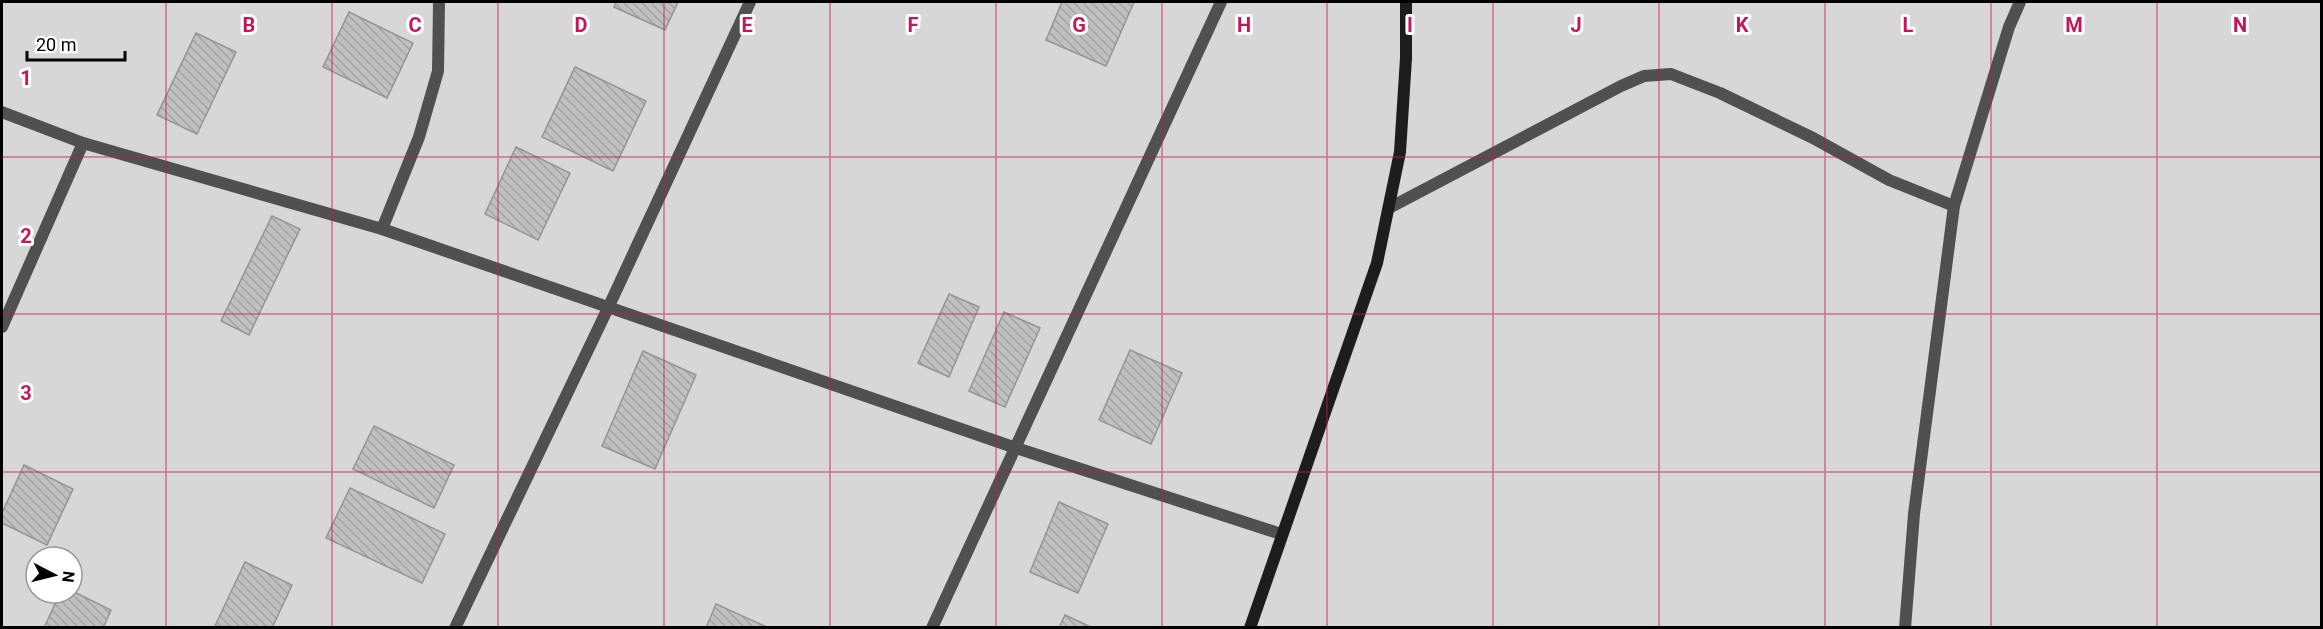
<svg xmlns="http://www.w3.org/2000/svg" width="2323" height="629" font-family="Roboto,sans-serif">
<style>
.grass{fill:#d7d7d7;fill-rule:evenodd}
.building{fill:url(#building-back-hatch);stroke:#949494;stroke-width:1.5}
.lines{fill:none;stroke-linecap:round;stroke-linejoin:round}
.street{stroke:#505050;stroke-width:12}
.secondary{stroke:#1d1d1d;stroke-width:12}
.grid{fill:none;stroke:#c2185b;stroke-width:1.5;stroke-opacity:0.55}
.grid-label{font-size:20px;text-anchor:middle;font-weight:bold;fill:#c2185b;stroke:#fff;stroke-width:6;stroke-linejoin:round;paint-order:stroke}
</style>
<defs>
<pattern id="building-back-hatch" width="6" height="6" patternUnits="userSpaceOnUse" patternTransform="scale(1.5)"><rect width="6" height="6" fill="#c0c0c0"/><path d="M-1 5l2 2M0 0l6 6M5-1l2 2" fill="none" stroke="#a3a3a3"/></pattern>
</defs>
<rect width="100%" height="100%" fill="#fff"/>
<path class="grass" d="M2 2H2321V627H2ZM36 557H72V593H36Z"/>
<g class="building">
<polygon points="616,2 678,2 665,30 614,7"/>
<polygon points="1062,2 1134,2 1106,66 1046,40"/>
<polygon points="349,12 413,43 387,98 323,67"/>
<polygon points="196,33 236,52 197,134 157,115"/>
<polygon points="575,67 646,101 613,171 542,137"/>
<polygon points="516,147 570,173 538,240 485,214"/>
<polygon points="272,216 300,229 249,335 221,321"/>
<polygon points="949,294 979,307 949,377 918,363"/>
<polygon points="1004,312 1040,328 1005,407 969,391"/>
<polygon points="1130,350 1182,373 1151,444 1099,420"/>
<polygon points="643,351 696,375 655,469 602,446"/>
<polygon points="374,426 454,465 434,508 353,469"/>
<polygon points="24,465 73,489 47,545 2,523 2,513"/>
<polygon points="350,488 445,534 422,583 326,538"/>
<polygon points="1059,502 1108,524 1078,593 1030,572"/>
<polygon points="245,562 292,585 272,628 215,626"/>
<polygon points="72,591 111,610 103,628 44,628 60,593"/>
<polygon points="716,604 769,628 706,628"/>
<polygon points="1065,615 1093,628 1059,628"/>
</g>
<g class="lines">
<g class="street">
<polyline points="2,112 83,143 382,229 1016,448 1281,534"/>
<polyline points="1389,208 1621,86 1644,76 1671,74 1720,93 1813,138 1889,180 1954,206"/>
<polyline points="382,229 419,137 438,71 439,2"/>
<polyline points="2,327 83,143"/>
<polyline points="455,628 609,306 750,2"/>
<polyline points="932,628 1221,2"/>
<polyline points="1905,628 1914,514 1954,206 2009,27 2020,2"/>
</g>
<polyline class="secondary" points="1250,628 1377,263 1400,152 1406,58 1406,2"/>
</g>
<path class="grid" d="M166 2V628M332 2V628M498 2V628M664 2V628M830 2V628M996 2V628M1162 2V628M1327 2V628M1493 2V628M1659 2V628M1825 2V628M1991 2V628M2157 2V628M2 157H2322M2 314H2322M2 472H2322"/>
<g class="grid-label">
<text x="249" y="32">B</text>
<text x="415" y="32">C</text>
<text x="581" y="32">D</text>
<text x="747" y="32">E</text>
<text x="913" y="32">F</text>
<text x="1079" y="32">G</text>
<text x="1244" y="32">H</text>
<text x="1410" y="32">I</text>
<text x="1576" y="32">J</text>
<text x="1742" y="32">K</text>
<text x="1908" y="32">L</text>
<text x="2074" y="32">M</text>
<text x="2240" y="32">N</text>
<text x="26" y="85">1</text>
<text x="26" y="243">2</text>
<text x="26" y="400">3</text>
</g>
<rect width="2323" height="629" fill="none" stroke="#000000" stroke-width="6"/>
<g transform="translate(54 575) rotate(97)"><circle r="28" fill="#ffffff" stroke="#999999" stroke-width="1.5"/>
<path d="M0-4.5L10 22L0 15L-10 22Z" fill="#000000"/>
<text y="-9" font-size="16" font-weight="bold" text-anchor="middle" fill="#000000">N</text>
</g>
<path d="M27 51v9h98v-9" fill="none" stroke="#000000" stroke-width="3"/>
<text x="36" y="51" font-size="18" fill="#000000" stroke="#ffffff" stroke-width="4.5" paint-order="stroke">20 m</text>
</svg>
